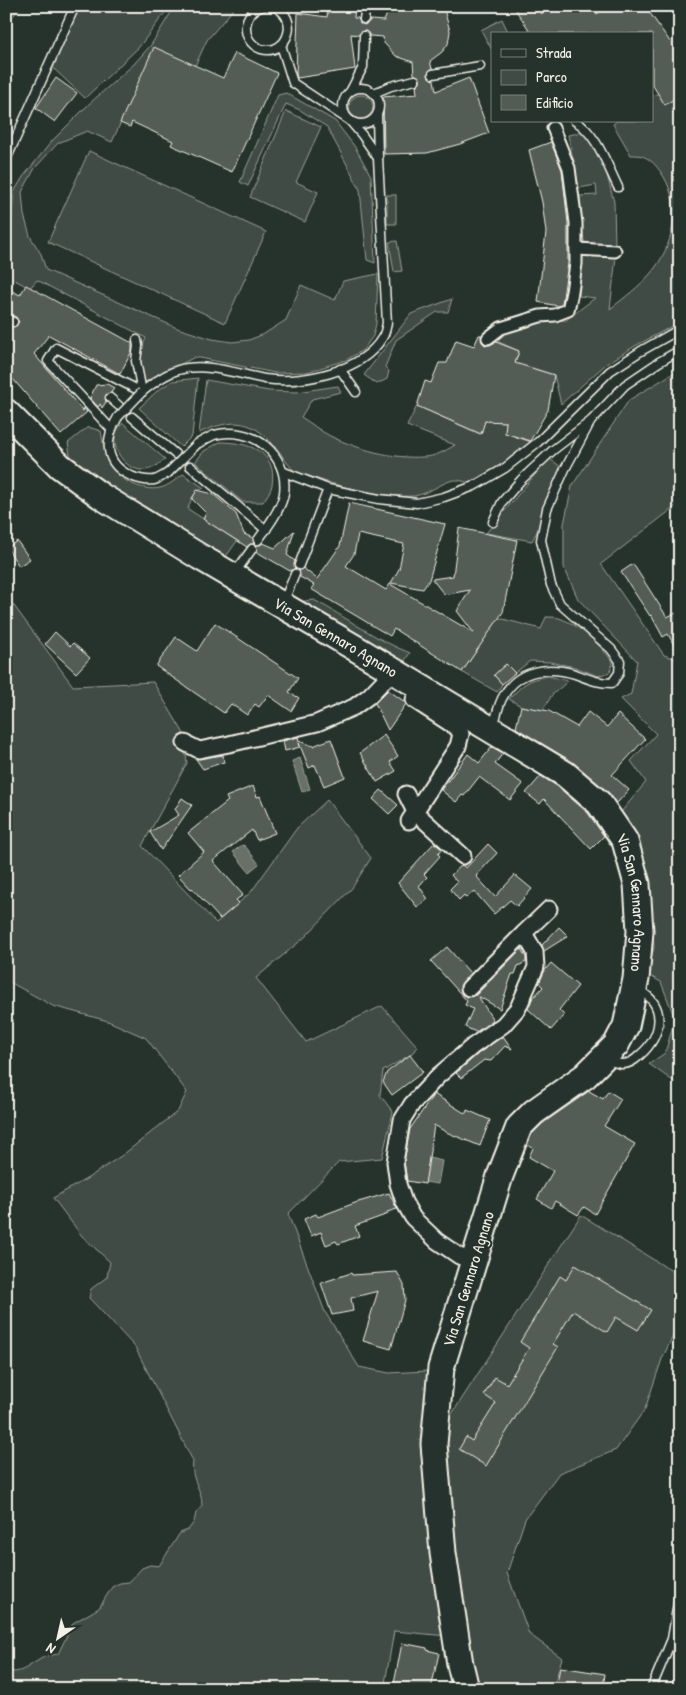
<svg xmlns="http://www.w3.org/2000/svg" width="686" height="1695" font-family="'Patrick Hand',sans-serif">
<style>
.green{fill:#414b45;stroke:#9a9e96}
.water{fill:#676f68;stroke:#9fa39b}
.building{fill:#525c55;stroke:#f4f1e8}
.lines{fill:none;stroke-linecap:round;stroke-linejoin:round}
.service-casing{stroke:#f4f1e8;stroke-width:11}
.pedestrian-casing{stroke:#f4f1e8;stroke-width:15}
.minor-casing{stroke:#f4f1e8;stroke-width:19}
.primary-casing{stroke:#f4f1e8;stroke-width:29}
.service{stroke:#26332d;stroke-width:8}
.pedestrian{stroke:#26332d;stroke-width:11}
.minor{stroke:#26332d;stroke-width:15}
.primary{stroke:#26332d;stroke-width:25}
.service-bridge-casing{stroke:#f4f1e8;stroke-width:11;stroke-linecap:butt}
.service-bridge{stroke:#26332d;stroke-width:8}
.labels{text-anchor:middle;stroke-width:4;stroke-linejoin:round;paint-order:stroke}
.street-label{font-size:16px;fill:#f4f1e8;stroke:#26332d}
</style>
<rect width="100%" height="100%" fill="#26332d"/>
<filter id="ink" filterUnits="userSpaceOnUse"><feTurbulence type="fractalNoise" baseFrequency=".02" numOctaves="2"/><feDisplacementMap in="SourceGraphic" scale="10" xChannelSelector="R" yChannelSelector="G"/><feConvolveMatrix kernelMatrix="1 2 1 2 8 2 1 2 1" color-interpolation-filters="sRGB"/></filter>
<g filter="url(#ink)">
<g class="green">
<polygon points="6,6 22,6 6,24"/>
<polygon points="79,6 162,6 167,10 139,47 85,98 53,68"/>
<polygon points="175,6 236,6 207,40 195,66 154,48 112,142 87,131 58,143 35,168 22,192 24,215 30,236 41,254 46,270 177,328 212,339 232,342 249,340 264,334 286,320 301,285 335,300 343,281 378,274 376,324 373,336 363,350 346,360 307,372 275,373 195,357 143,383 140,353 146,338 37,280 30,288 7,276 14,192 23,177 52,141 89,104 134,64 151,45"/>
<polygon points="502,19 509,34 492,34 492,50 481,30"/>
<polygon points="286,93 335,121 355,147 371,176 375,263 367,260 360,190 352,174 327,127 300,110 286,104 248,186 240,182 278,95"/>
<path d="M658 93 665 104 680 95V322L635 346 606 364 561 404 554 375 529 367 520 378 513 370 519 351 492 339 504 333 531 323 566 320 595 298 579 296 583 252 616 256 610 309C624 298 639 287 651 273 673 247 682 208 664 177 659 169 652 159 642 156 640 155 634 155 631 155L613 124 617 121H652V97Z"/>
<circle cx="361" cy="107" r="12"/>
<polygon points="286,111 321,127 296,182 318,192 305,222 250,197"/>
<polygon points="585,132 606,171 614,202 615,246 584,242 580,196 597,195 596,185 579,188 568,135"/>
<polygon points="89,151 266,232 225,323 48,242"/>
<rect x="387" y="195" width="9" height="29"/>
<polygon points="397,241 402,271 394,272 389,242"/>
<polygon points="452,299 448,312 437,312 396,340 385,367 389,371 387,379 377,384 364,375 411,314"/>
<polygon points="680,369 680,503 601,564 664,655 680,660 680,1086 649,1064 665,1053 675,1019 661,982 646,974 654,948 649,876 621,812 646,782 631,761 656,734 621,699 631,694 637,661 578,599 564,567 564,524 572,486 629,400"/>
<polygon points="198,378 192,436 181,447 139,408 157,391 172,381"/>
<path d="M206 380 269 391 297 392 338 386 341 392 312 399 301 417C311 423 320 431 330 436 357 449 393 459 423 457 435 457 445 451 455 445L407 426 417 406 480 434 485 421 506 422 505 433 531 442C519 451 485 481 471 482 465 483 459 479 453 480 439 484 428 494 414 496 385 498 336 486 309 476 305 475 299 474 295 471 289 467 283 456 278 450 253 419 235 417 199 433Z"/>
<path d="M123 423 165 459C159 464 152 470 144 470 128 471 113 453 115 437 115 432 119 427 123 423Z"/>
<path d="M88 427 101 431C103 442 105 454 110 465 118 480 143 492 160 488 169 486 176 479 183 474L204 488C193 492 191 499 188 509L237 541 225 558 106 488 70 455 68 443Z"/>
<path d="M220 442C247 442 278 451 272 485 271 491 266 497 263 502H243L195 462 204 451Z"/>
<polygon points="549,458 561,467 548,497 541,524 532,541 486,533"/>
<path d="M6 595 73 686 153 682 183 732 187 763 142 846 216 923 251 892 297 828 327 800 371 858 352 888 305 937 256 978 306 1042 382 1006 418 1047 410 1055 383 1071 380 1095 393 1112 382 1158 339 1162 288 1214 325 1312 359 1367 389 1373 427 1371 429 1495 447 1636 394 1631 384 1689H6V1672C23 1673 25 1668 39 1660 44 1656 52 1655 58 1654L73 1623 99 1608 112 1587 120 1583 129 1582 142 1568 150 1565 159 1566 180 1533 188 1530 194 1522 196 1513 202 1506C202 1487 190 1481 193 1461L135 1347 89 1298 91 1289 107 1277 110 1262 82 1236 53 1198 88 1178 124 1154 178 1111 187 1092 146 1038 108 1021 53 1006 6 980Z"/>
<path d="M314 600C346 617 376 640 410 653L401 666 297 602Z"/>
<path d="M546 617C551 617 557 617 562 619 582 627 600 645 613 662L610 672 598 676 575 667 550 662 530 661 515 673 506 664 494 675 502 684 497 692 462 672 499 618 541 629Z"/>
<path d="M548 676 568 681 552 695 543 710 521 706 509 699C522 685 528 679 548 676Z"/>
<polygon points="581,1215 680,1276 680,1321 662,1359 645,1409 616,1450 559,1473 525,1519 507,1573 529,1634 562,1658 553,1689 478,1689 471,1652 445,1469 450,1417"/>
</g>
<g class="water">
<polygon points="300,758 310,789 302,792 292,761"/>
<polygon points="242,845 245,846 259,864 249,872 233,852"/>
<polygon points="429,1158 442,1161 438,1184 425,1182"/>
</g>
<g class="building">
<polygon points="328,6 355,6 354,18 358,18 360,23 364,25 368,23 370,20 384,21 387,14 395,6 443,6 450,31 448,44 442,52 430,61 432,69 428,72 428,75 431,79 434,80 436,91 469,78 489,133 460,144 427,153 384,154 383,97 417,94 416,86 420,82 420,78 414,74 413,62 396,56 384,43 383,37 370,36 367,32 364,30 359,35 351,34 355,69 297,78 296,74 298,13 327,17"/>
<polygon points="513,6 536,6 541,14 552,6 592,6 597,14 608,6 645,6 680,56 680,95 665,105 652,84 652,34 532,34"/>
<polygon points="154,47 223,78 235,53 277,73 232,172 171,145 173,141 132,122 130,127 120,123"/>
<polygon points="56,78 77,93 55,122 36,108"/>
<polygon points="551,142 562,170 568,223 568,263 562,304 558,306 538,302 546,232 542,202 529,150"/>
<polygon points="26,285 132,343 132,351 120,374 49,335 34,354 83,411 84,408 87,412 61,435 6,371 6,325 14,327 19,322 16,317 6,313 6,288 20,295"/>
<polygon points="479,335 481,335 482,342 485,345 489,345 496,342 519,351 515,363 554,375 548,410 530,441 505,433 506,422 485,421 481,434 417,406 425,381 431,383 439,363 447,363 456,340 474,346"/>
<polygon points="107,384 114,388 111,393 106,395 106,402 102,408 100,404 98,407 90,398 96,385"/>
<polygon points="197,490 213,494 236,514 244,534 253,538 254,544 250,544 247,547 203,519 206,513 192,499"/>
<polygon points="349,503 445,524 429,580 423,589 391,583 399,569 404,544 358,534 354,554 346,566 386,590 390,584 474,633 457,611 470,590 448,594 443,593 432,579 453,576 459,528 517,540 503,612 462,672 394,629 390,636 311,589 314,585 300,577 299,571 303,568 317,579 340,546"/>
<polygon points="294,531 287,555 295,561 295,568 290,571 257,552 256,545 260,545 263,543 275,548"/>
<polygon points="17,541 30,559 19,566 7,548"/>
<polygon points="633,564 667,617 680,611 680,656 668,634 663,637 651,615 650,616 621,572"/>
<polygon points="215,623 298,678 289,692 299,698 291,711 268,695 259,707 255,704 247,715 231,704 224,713 156,666 176,637 197,651"/>
<polygon points="55,632 70,646 73,643 90,658 76,673 45,644"/>
<polygon points="506,664 515,673 502,684 494,675"/>
<polygon points="388,690 405,702 406,704 388,730 375,703"/>
<polygon points="521,706 549,711 577,727 588,712 607,727 618,714 645,739 612,775 629,790 617,803 608,792 574,763 516,728"/>
<polygon points="384,735 398,756 390,762 396,771 377,782 360,753"/>
<polygon points="298,737 299,741 313,746 331,739 345,777 324,786 315,765 309,768 299,743 300,747 285,751 283,741"/>
<polygon points="492,747 503,753 495,764 523,784 510,800 479,777 464,796 462,795 456,802 441,790 468,754 479,763"/>
<polygon points="223,755 224,762 203,769 196,759"/>
<polygon points="541,776 557,786 588,813 604,836 591,849 544,799 540,804 526,793"/>
<polygon points="253,786 257,797 260,796 275,833 257,840 252,830 213,861 243,895 236,900 239,903 220,919 192,888 191,889 178,875 204,852 188,833 228,801 226,797"/>
<polygon points="381,790 398,805 389,814 373,799"/>
<polygon points="182,798 192,805 161,850 150,832 179,815 175,809"/>
<polygon points="434,843 442,849 438,854 440,856 424,874 427,877 419,886 428,899 417,907 398,883"/>
<polygon points="488,844 497,853 476,876 495,897 515,875 532,889 517,906 510,900 494,914 474,891 466,898 464,895 459,900 450,889 457,882 451,875 462,865 466,868"/>
<polygon points="559,927 568,936 544,951 542,945"/>
<polygon points="447,947 470,973 460,986 462,994 467,997 476,995 521,949 526,957 526,962 518,966 515,974 512,974 500,1009 478,996 493,1020 476,1032 465,1027 473,1009 465,1005 467,1001 431,961"/>
<polygon points="551,963 578,986 559,1010 564,1015 551,1030 528,1009 532,999 543,987 539,983 545,970"/>
<polygon points="503,1036 512,1049 505,1046 491,1061 484,1060 461,1078 456,1073 479,1053"/>
<polygon points="410,1055 423,1072 392,1095 383,1082 387,1072"/>
<polygon points="589,1091 603,1099 608,1091 621,1099 604,1126 635,1144 595,1214 584,1207 578,1215 555,1201 551,1208 537,1199 553,1171 529,1157 533,1148 527,1145 531,1135 543,1123"/>
<polygon points="434,1094 466,1114 467,1110 490,1120 480,1146 446,1132 434,1125 425,1184 407,1181 404,1162 410,1129"/>
<polygon points="389,1193 397,1209 387,1212 388,1214 355,1226 359,1236 338,1244 336,1241 326,1245 321,1232 311,1236 304,1219 316,1214 318,1217 355,1203"/>
<polygon points="575,1265 651,1310 638,1330 616,1317 607,1332 573,1311 553,1344 558,1347 486,1466 459,1449 466,1437 472,1441 496,1403 484,1395 495,1377 507,1384 529,1348 520,1342 560,1276 566,1280"/>
<polygon points="397,1272 404,1285 405,1300 391,1349 363,1341 378,1291 351,1298 353,1311 332,1315 321,1283 351,1273 352,1275"/>
<polygon points="402,1643 427,1648 427,1650 439,1653 431,1689 393,1689"/>
<polygon points="560,1667 605,1674 603,1689 556,1689"/>
</g>
<g class="lines">
<g class="service-casing">
<g id="service">
<path d="M264 6C242 10 239 41 261 49 287 57 302 17 273 6"/>
<polyline points="364,19 366,6"/>
<polyline points="281,45 293,83 350,121 362,135 378,158"/>
<polyline points="433,74 480,66"/>
<circle cx="361" cy="106" r="18"/>
<polyline points="351,90 363,67 364,36"/>
<polyline points="374,93 391,86 415,80"/>
<path d="M575 121C596 132 608 167 618 187"/>
<polyline points="6,160 75,6"/>
<polyline points="6,319 13,322"/>
<polyline points="137,340 138,346 136,361 142,392"/>
<polyline points="340,369 356,392"/>
<path d="M142 392C153 383 165 374 178 370 206 362 237 374 265 379 302 384 362 372 382 338 385 334 386 328 387 323L378 158 377 116"/>
<polyline points="110,398 119,406"/>
<path d="M118 417C104 440 104 464 131 476 137 479 147 481 154 480 159 479 164 475 168 473"/>
<polyline points="132,417 175,454"/>
<polyline points="111,429 48,361 56,348 142,392"/>
<path d="M197 444C203 441 209 437 214 435 252 425 289 454 284 493 282 508 267 528 258 540"/>
<polyline points="190,466 266,530"/>
<polyline points="284,472 328,489 379,499 417,503 444,497 474,486 505,468 538,442 610,371 641,351 680,329"/>
<polyline points="493,522 502,502 521,480 553,450 591,421 625,385 659,362 680,350"/>
<polyline points="299,565 328,489"/>
<polyline points="234,574 252,549"/>
<polyline points="283,603 295,574"/>
<path d="M493 728C496 718 498 704 504 695 519 669 549 666 575 674 589 679 596 683 612 683L619 673 620 661 611 649 560 604 551 585 541 540 547 509 565 469 591 421"/>
<path d="M608 1060C612 1061 618 1064 623 1064 630 1064 636 1059 640 1055 662 1036 668 1004 638 990"/>
<polyline points="651,1689 672,1639 680,1591"/>
</g>
</g>
<g class="pedestrian-casing">
<g id="pedestrian">
<polyline points="576,249 615,251"/>
<polyline points="488,338 501,328 540,316 555,315 568,310 572,292 576,264 576,223 569,168 553,128"/>
</g>
</g>
<g class="minor-casing">
<g id="minor">
<polyline points="422,688 414,700 457,728 461,734 458,746 415,812 463,856"/>
<polyline points="185,743 199,750 229,744 317,723 354,707 369,696 393,671"/>
<polyline points="406,794 415,812 409,821"/>
<polyline points="524,933 549,909"/>
<polyline points="469,988 524,933 535,952 536,967 518,1008 503,1025 473,1046 438,1076 412,1104 402,1120 395,1162 398,1184 404,1202 413,1218 437,1241 459,1256 474,1262"/>
</g>
</g>
<g class="primary-casing">
<g id="primary">
<path id="s1" d="M6 412 60 466 101 496 200 557 357 649 565 774 599 803 625 841 637 884 640 931 636 979 626 1026 616 1045 585 1076 534 1112 519 1127 500 1176 441 1368 434 1444 443 1553 460 1664 466 1689"/>
</g>
</g>
<use href="#service" class="service"/>
<use href="#pedestrian" class="pedestrian"/>
<use href="#minor" class="minor"/>
<use href="#primary" class="primary"/>
<g class="service-bridge-casing">
<g id="service-bridge">
<polyline points="118,417 142,392"/>
<polyline points="168,473 197,444"/>
</g>
</g>
<use href="#service-bridge" class="service-bridge"/>
</g>
</g>
<g class="labels">
<g class="street-label">
<text dy="6" stroke="none"><textPath href="#s1" startOffset="401">Via San Gennaro Agnano</textPath></text>
<text dy="6" stroke="none"><textPath href="#s1" startOffset="821">Via San Gennaro Agnano</textPath></text>
<text transform="translate(468 1279) rotate(-73)" y="6">Via San Gennaro Agnano</text>
</g>
</g>
<rect width="686" height="1695" fill="none" stroke="#26332d" stroke-width="25"/>
<rect x="12" y="12" width="661" height="1670" fill="none" stroke="#f4f1e8" stroke-width="2" filter="url(#ink)"/>
<rect x="491" y="32" width="162" height="90" fill="#26332d" stroke="#787f78"/>
<rect x="501" y="49" width="25" height="8" fill="#26332d" stroke="#787f78"/>
<text x="536" y="58" font-size="15" fill="#f4f1e8">Strada</text>
<rect x="501" y="70" width="25" height="15" fill="#414b45" stroke="#787f78"/>
<text x="536" y="82" font-size="15" fill="#f4f1e8">Parco</text>
<rect x="501" y="95" width="25" height="15" fill="#525c55" stroke="#787f78"/>
<text x="536" y="108" font-size="15" fill="#f4f1e8">Edificio</text>
<g transform="translate(58 1638) rotate(214)" stroke="#26332d" stroke-width="4" paint-order="stroke">
<path d="M0-4L9 19L0 12L-9 19Z" fill="#f4f1e8"/>
<text y="-8" font-size="14" font-weight="bold" text-anchor="middle" fill="#f4f1e8">N</text>
</g>
</svg>
